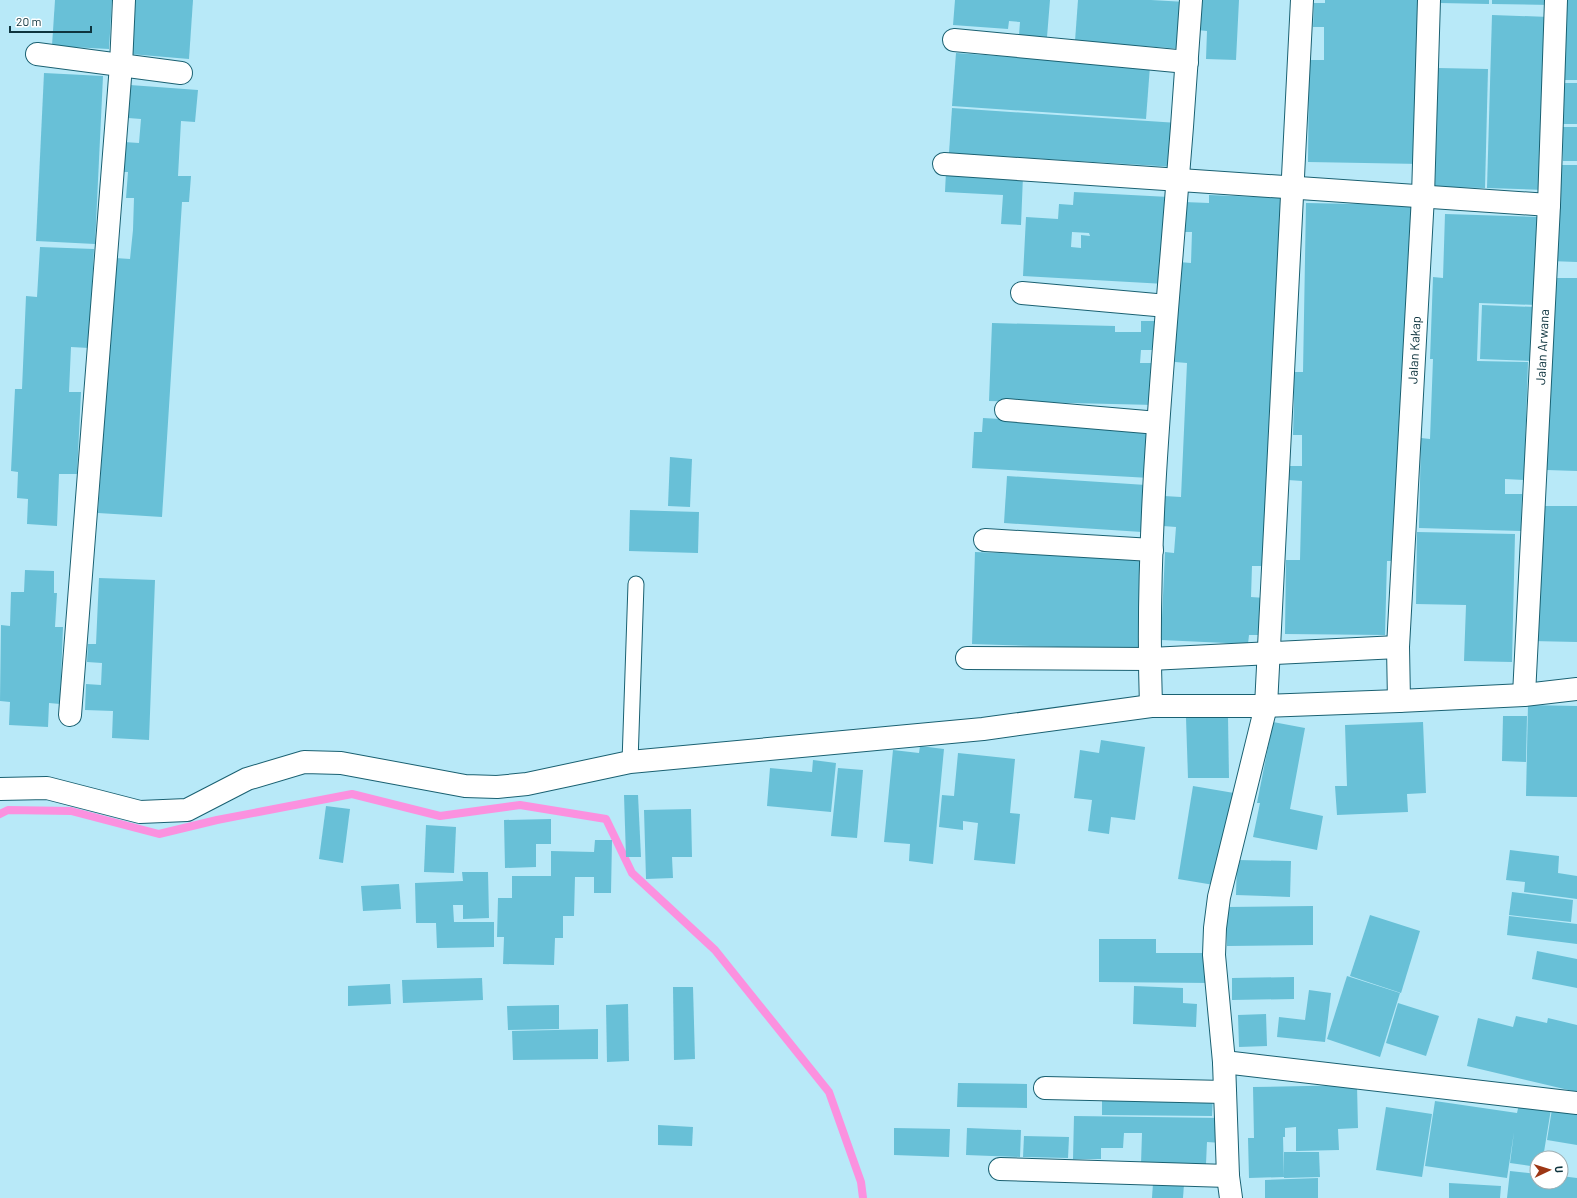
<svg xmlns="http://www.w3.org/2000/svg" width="1577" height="1198" font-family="Barlow,sans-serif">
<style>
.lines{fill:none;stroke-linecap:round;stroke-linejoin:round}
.stream{stroke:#fb91df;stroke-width:8}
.building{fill:#68c0d7;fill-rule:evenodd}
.lane-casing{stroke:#1a6172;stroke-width:17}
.street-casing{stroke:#1a6172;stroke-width:24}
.lane{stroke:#fff;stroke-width:15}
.street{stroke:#fff;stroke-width:22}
.labels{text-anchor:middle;stroke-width:3.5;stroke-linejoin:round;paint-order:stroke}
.street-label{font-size:13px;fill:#0e343e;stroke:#fff}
</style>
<rect width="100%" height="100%" fill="#b8e9f8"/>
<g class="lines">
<polyline class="stream" points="0,814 8,810 71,811 159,834 217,820 352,794 440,816 520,805 606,819 632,873 715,950 829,1092 861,1182 863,1198"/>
</g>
<g class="building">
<polygon points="55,0 112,0 109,49 52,46"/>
<polygon points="133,0 193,0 189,59 130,54"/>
<polygon points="955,0 1050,0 1047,37 1019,35 1020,22 1009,21 1008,29 953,25"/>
<polygon points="1078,0 1151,0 1186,2 1182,49 1075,41"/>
<polygon points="1198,0 1239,0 1236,60 1206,59 1207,31 1197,30"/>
<polygon points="1325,0 1423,0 1421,164 1308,162 1309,60 1324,60 1324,27 1313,27 1314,3 1325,3"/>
<polygon points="1440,0 1489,0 1489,4 1440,3"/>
<polygon points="1492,0 1552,0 1552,5 1492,4"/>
<polygon points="1563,0 1577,0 1577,80 1562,80"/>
<polygon points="1492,15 1549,17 1544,190 1487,188"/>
<polygon points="956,53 1150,66 1146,119 952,106"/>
<polygon points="1438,68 1488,69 1485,188 1435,187"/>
<polygon points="44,73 103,76 95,244 36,241"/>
<polygon points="1564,83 1577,83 1577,124 1563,124"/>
<polygon points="130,85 198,90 195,122 181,121 178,176 191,176 189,202 182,202 162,517 98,513 115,258 130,259 133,230 134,198 126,198 128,172 122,172 124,142 139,143 141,119 128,118"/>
<polygon points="952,108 1178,123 1175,167 949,153"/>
<rect x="1563" y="127" width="14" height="34"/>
<polygon points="1551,165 1577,165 1577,262 1550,261"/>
<polygon points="946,171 1023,176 1021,225 1001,224 1003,195 945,192"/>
<path d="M1074 192 1169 197 1165 284 1023 276 1026 217 1058 219 1059 204 1073 205ZM1072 232 1089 233 1090 236 1081 235V248L1071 247Z"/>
<polygon points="1209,195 1288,198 1265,566 1252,566 1251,597 1265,598 1264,635 1249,635 1248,644 1161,640 1165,552 1174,553 1176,527 1163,526 1164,496 1181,497 1187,363 1175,362 1179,262 1191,263 1192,232 1183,232 1184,202 1209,203"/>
<polygon points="1306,203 1412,205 1410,374 1401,374 1398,561 1387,561 1385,635 1285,634 1286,560 1300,560 1302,481 1288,480 1288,466 1302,466 1302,435 1293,435 1294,403 1294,372 1303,372"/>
<polygon points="1445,214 1539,217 1536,305 1479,303 1477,361 1528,362 1524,480 1505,479 1505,494 1522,494 1521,531 1419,528 1421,438 1430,439 1433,359 1430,359 1433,277 1443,278"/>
<polygon points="40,247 94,249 89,348 71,347 69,392 81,392 77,474 59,474 57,526 27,524 28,499 17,498 18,472 11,471 15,389 22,389 26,296 37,297"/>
<polygon points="1550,278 1577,278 1577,471 1547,470"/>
<polygon points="1482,305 1536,307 1534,361 1480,359"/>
<polygon points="1141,321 1162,321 1161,350 1141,350 1140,363 1156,363 1155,405 989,401 992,323 1115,326 1115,332 1141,332"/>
<polygon points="983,418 1153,428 1150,478 972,468 974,432 982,432"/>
<polygon points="670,457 692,459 690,507 668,506"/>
<polygon points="1007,476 1146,485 1142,532 1004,523"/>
<polygon points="1534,506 1577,506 1577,642 1532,641"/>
<polygon points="630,510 699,512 698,553 629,551"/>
<polygon points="1417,532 1515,534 1512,662 1464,661 1466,605 1416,604"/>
<polygon points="975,552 1145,559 1142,650 972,644"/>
<polygon points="25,570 54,571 54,593 57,593 55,627 63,627 60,704 49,703 48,727 9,725 10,702 0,701 1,625 10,626 11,592 24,592"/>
<polygon points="99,578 155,580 149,740 112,738 113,711 85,710 86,684 101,685 102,663 87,662 88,644 96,644"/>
<polygon points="1528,705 1577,706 1577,797 1526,796"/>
<polygon points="1503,716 1527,716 1526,762 1502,761"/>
<polygon points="1228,717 1229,778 1188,778 1186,718"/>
<polygon points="1273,722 1305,728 1290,809 1323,816 1317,850 1253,837 1260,803 1257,803"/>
<polygon points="1423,722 1426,793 1407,794 1408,812 1337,815 1335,786 1347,786 1345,725"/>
<polygon points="1101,740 1145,747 1135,820 1111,817 1109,834 1088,831 1092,800 1074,798 1080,750 1099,753"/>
<polygon points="920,746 944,749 933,864 909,861 910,844 884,842 893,750 919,753"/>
<polygon points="958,753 1015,759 1010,813 1020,814 1015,864 974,860 978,823 963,821 963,830 939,827 942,795 954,796"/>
<polygon points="813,760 836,763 831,812 767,806 770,768 812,772"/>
<polygon points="838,768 863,770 857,838 831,836"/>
<polygon points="1193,786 1234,793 1220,886 1178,879"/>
<polygon points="624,795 638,795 641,857 626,857"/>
<polygon points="326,806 350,809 343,863 319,859"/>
<polygon points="691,809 692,857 672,857 673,878 646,879 644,810"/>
<polygon points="551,819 551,844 536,844 536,867 505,868 504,820"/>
<polygon points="426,825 456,827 454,873 424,872"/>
<polygon points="595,840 612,840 611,893 594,893 594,877 575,877 574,916 563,916 563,938 555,938 554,965 503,964 504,937 497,937 498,898 512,898 512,876 551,876 551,851 594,852"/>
<polygon points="1510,850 1559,856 1558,873 1577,876 1577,899 1524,892 1525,882 1506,880"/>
<polygon points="1237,860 1291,861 1290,897 1236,895"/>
<polygon points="462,872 488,872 489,918 463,919 463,905 453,905 454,922 494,922 494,947 437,948 436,923 416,923 415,883 463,881"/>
<polygon points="399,884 401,909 363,911 361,886"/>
<polygon points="1512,892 1573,900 1571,922 1509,915"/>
<polygon points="1313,906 1313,945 1227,946 1227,907"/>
<polygon points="1370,915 1420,931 1401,993 1350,976"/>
<polygon points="1509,916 1577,924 1577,944 1507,935"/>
<polygon points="1099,939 1156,939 1156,953 1211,953 1211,983 1099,982"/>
<polygon points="1537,951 1577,959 1577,988 1532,979"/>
<polygon points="1347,976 1400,993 1380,1057 1327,1039"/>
<polygon points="1294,977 1294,999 1232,1000 1232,978"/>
<polygon points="482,978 483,1000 403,1003 402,980"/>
<polygon points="390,984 391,1004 348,1006 348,986"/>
<polygon points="1134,986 1183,988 1183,1003 1197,1004 1196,1027 1133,1024"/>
<polygon points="673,987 693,987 695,1059 674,1060"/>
<polygon points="1309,990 1331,993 1325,1042 1277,1037 1279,1017 1305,1020"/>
<polygon points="1398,1003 1439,1016 1426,1056 1386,1043"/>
<polygon points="628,1004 629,1061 607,1062 606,1005"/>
<polygon points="559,1005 559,1029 508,1030 507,1006"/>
<polygon points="1266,1014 1267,1046 1239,1047 1238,1015"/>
<polygon points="1516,1016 1547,1023 1548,1018 1577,1025 1577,1092 1467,1066 1478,1018 1513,1027"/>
<polygon points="598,1029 598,1059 513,1060 512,1031"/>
<polygon points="958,1083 1027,1084 1027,1108 957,1107"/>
<polygon points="1357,1085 1358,1128 1338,1129 1339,1150 1296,1151 1296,1127 1285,1128 1285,1137 1283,1137 1284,1177 1249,1178 1248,1138 1254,1138 1253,1087"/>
<polygon points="1102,1094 1213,1095 1212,1116 1102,1115"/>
<polygon points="1435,1101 1517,1113 1519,1104 1551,1109 1543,1158 1537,1158 1537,1167 1510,1163 1514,1132 1507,1178 1425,1166"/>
<polygon points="1386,1107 1432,1114 1422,1177 1376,1170"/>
<polygon points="1552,1109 1577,1113 1577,1145 1547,1140"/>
<polygon points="1074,1116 1222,1118 1222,1143 1207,1142 1206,1164 1141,1164 1142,1133 1124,1133 1123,1148 1101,1148 1101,1159 1073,1159"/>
<polygon points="658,1125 693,1127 692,1146 658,1145"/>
<polygon points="894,1128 950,1129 949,1157 894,1155"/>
<polygon points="967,1128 1021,1130 1020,1157 966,1155"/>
<polygon points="1024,1136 1069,1137 1068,1158 1023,1157"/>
<polygon points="1284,1152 1319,1152 1320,1177 1284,1178"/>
<polygon points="1510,1171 1537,1174 1537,1182 1561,1182 1561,1176 1577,1178 1577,1198 1507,1198"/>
<polygon points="1318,1178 1318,1198 1265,1198 1265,1180"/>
<polygon points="1153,1183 1184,1184 1183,1198 1152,1198"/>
<polygon points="1449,1183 1501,1186 1500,1198 1449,1198"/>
</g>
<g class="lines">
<g class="lane-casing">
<polyline id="lane" points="630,762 636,584"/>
</g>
<g class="street-casing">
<g id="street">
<polyline points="954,40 1187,62"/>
<polyline points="37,54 181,73"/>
<polyline points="944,164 1549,205"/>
<polyline points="1022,293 1167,306"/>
<polyline points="1006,410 1158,423"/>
<polyline points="985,540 1152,550"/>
<polyline points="967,658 1150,659 1398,647"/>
<polyline points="1524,695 1549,205 1556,0"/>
<polyline points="1399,701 1398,647 1423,196 1429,0"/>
<path d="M1151 706C1146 562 1158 417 1170 273 1178 182 1185 91 1191 0"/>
<polyline points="70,715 121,65 124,0"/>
<polyline points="0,789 47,788 140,812 187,810 247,779 304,762 341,763 465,786 497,787 527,784 630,762 983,729 1151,706 1266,706 1399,701 1524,695 1577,689"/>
<polyline points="1224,1062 1577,1103"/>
<polyline points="1045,1088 1225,1092"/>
<polyline points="1000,1169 1228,1176"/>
<polyline points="1231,1198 1228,1176 1224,1062 1214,955 1215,928 1219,897 1266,706 1302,0"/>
</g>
</g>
<use href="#lane" class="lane"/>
<use href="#street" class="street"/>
</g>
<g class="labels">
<g class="street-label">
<text transform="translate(1542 347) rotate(-87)" y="5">Jalan Arwana</text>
<text transform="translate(1414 350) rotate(-87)" y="5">Jalan Kakap</text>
</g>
</g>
<g transform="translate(1549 1170) rotate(86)"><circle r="19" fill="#ffffff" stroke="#9faeb2"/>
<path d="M0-3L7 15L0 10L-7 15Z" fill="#9d3614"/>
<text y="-6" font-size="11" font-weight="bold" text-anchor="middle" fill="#0e343e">U</text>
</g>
<path d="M10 26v6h81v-6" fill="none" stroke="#0e343e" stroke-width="2"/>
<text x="16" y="26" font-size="12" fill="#0e343e" stroke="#ffffff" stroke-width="3" paint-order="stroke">20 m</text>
</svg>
